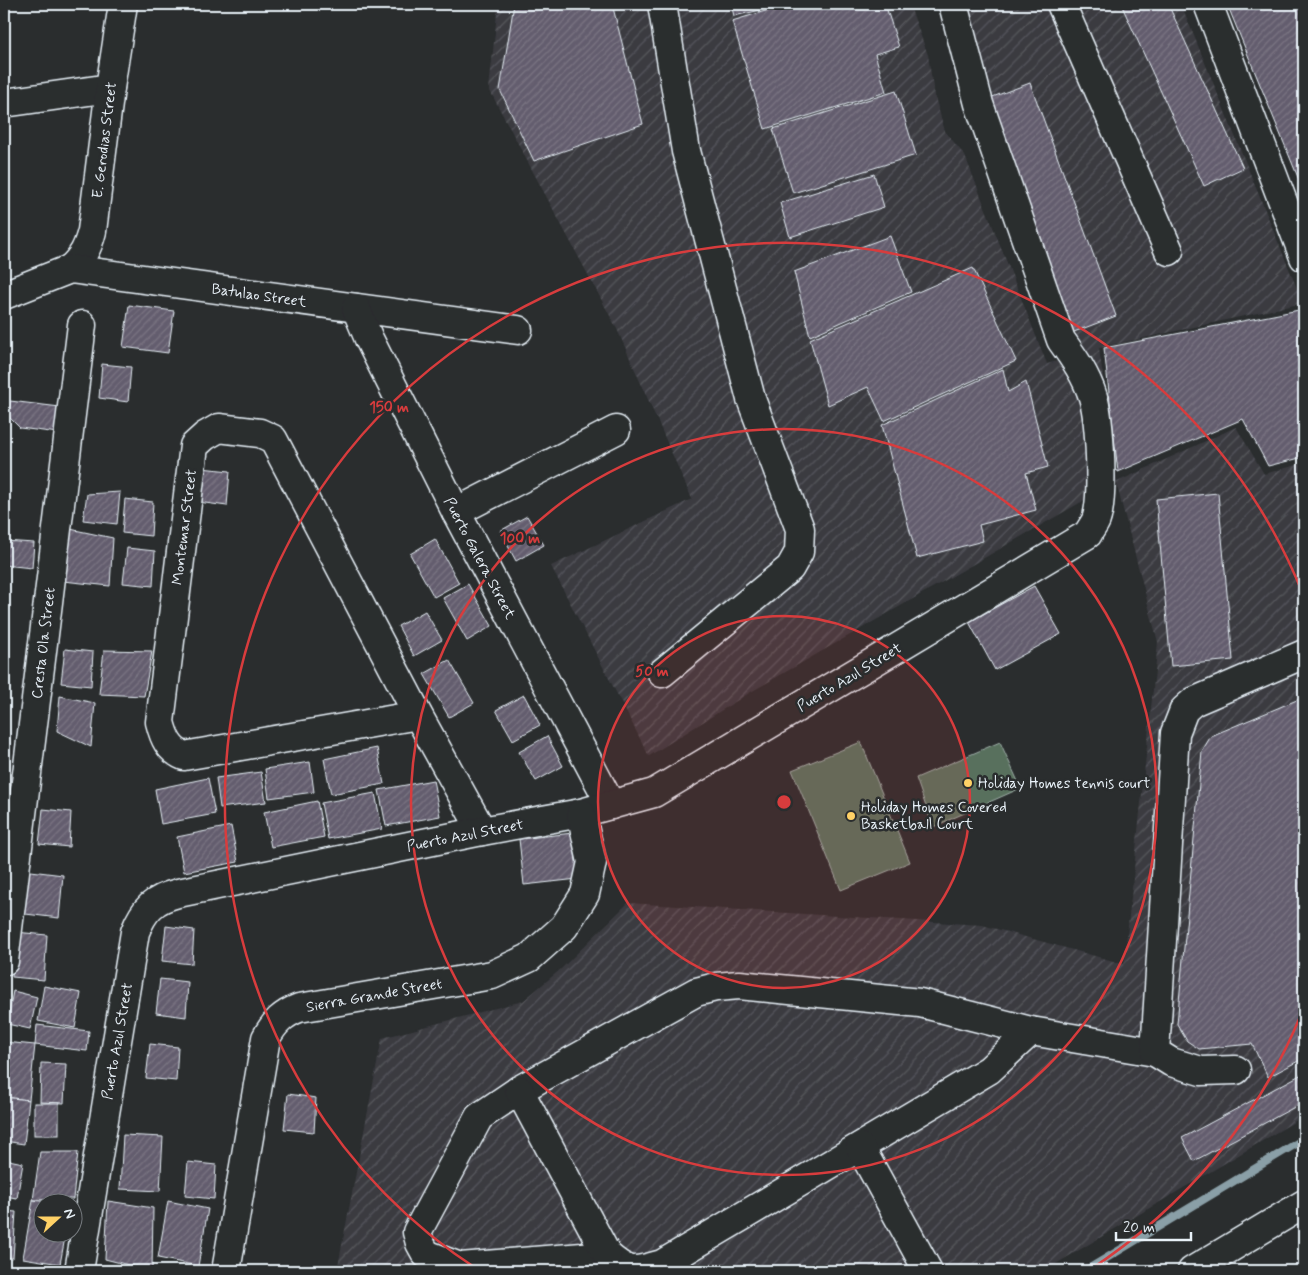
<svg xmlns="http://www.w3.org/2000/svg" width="1308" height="1275" font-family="Mynerve,sans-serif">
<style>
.industrial{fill:url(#industrial-furrows)}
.pitch{fill:#58705d;stroke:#a0b0aa}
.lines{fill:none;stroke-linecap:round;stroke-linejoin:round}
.stream{stroke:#8a9fa7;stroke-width:8}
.building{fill:url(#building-hatch);stroke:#e8f1f8}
.minor-casing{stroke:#e8f1f8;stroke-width:31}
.highway-casing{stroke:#e8f1f8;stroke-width:31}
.minor{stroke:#2a2d2e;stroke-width:28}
.highway{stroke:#2a2d2e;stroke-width:28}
.ring{fill:none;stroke:#d83c3d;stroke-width:2.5}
.poi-dot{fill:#ffd166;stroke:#2a2d2e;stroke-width:2}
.labels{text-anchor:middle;stroke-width:5;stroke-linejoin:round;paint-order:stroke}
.street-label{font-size:15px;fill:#e8f1f8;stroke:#2a2d2e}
.poi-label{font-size:15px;fill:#e8f1f8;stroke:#2a2d2e;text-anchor:start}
.centre{fill:#d83c3d;stroke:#2a2d2e;stroke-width:2.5}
.ring-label{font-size:15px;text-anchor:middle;font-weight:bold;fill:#d83c3d;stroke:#2a2d2e;stroke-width:5;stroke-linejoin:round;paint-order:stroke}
</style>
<defs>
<pattern id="industrial-furrows" width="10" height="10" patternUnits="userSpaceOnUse" patternTransform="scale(1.25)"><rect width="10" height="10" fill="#3b3b41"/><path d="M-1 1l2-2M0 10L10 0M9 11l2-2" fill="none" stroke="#57585d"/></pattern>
<pattern id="building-hatch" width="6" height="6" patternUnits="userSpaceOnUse" patternTransform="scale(1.25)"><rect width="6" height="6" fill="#645d6e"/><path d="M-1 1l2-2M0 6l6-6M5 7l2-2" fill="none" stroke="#7a7583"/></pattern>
</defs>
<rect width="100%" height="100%" fill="#2a2d2e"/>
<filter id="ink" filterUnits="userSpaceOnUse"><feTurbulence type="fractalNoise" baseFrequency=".02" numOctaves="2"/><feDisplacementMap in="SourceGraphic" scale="10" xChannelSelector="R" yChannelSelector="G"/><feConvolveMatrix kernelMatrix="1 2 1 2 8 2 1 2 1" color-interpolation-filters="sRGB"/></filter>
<g filter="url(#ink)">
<polygon class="industrial" points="498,4 909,4 928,55 934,94 945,131 965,156 1047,364 1067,358 949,4 1181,4 1303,303 1099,348 1117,482 1236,427 1264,474 1304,463 1304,1116 1044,1271 337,1271 382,1038 523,1001 561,969 628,903 982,925 1124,964 1158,642 1116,482 749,693 649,756 551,566 692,499 617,329 489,89"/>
<g class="pitch">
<polygon points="861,742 910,862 841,890 792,770"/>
<polygon points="1000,742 1021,788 933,827 916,778"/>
</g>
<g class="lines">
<polyline class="stream" points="1085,1271 1304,1139"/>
</g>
<g class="building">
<polygon points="514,4 612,4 643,124 534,161 500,90"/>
<polygon points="731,4 778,4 779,6 734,16"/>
<polygon points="789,4 885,4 899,47 875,54 886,92 765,129 732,21"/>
<polygon points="1121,4 1168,4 1243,168 1204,186"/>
<polygon points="1227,4 1304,4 1304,192"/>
<polygon points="1030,83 1116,316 1066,335 979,102"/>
<polygon points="896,91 916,155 793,193 773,129"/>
<polygon points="874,174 884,207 790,237 780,203"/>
<polygon points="890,236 911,292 810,336 794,272"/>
<polygon points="973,268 1016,361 884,421 868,387 828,405 810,339"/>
<polygon points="129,305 174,311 168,353 123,347"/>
<polygon points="1304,309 1304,457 1268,466 1243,419 1118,472 1104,348"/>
<polygon points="102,364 131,367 128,402 99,398"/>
<polygon points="1003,369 1008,392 1026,382 1048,467 1026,473 1036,510 979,525 983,541 917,558 882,425"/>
<polygon points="10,401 60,407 58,433 20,428 7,415"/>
<polygon points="201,468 230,471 227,506 198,502"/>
<polygon points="120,492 117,524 83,520 87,494"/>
<polygon points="1218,493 1233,660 1171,666 1156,499"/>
<polygon points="125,499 153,502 151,536 122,533"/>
<polygon points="527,516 544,545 516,561 500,531"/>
<polygon points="70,529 113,538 110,586 63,581"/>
<polygon points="435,539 459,583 434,597 410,554"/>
<polygon points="4,541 34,543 32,568 4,565"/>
<polygon points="127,548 155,551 153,586 123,583"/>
<polygon points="468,584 492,626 467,641 443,598"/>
<polygon points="1034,586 1061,634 995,670 969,622"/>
<polygon points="425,611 442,640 414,656 398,626"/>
<polygon points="65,649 93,652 91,686 61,683"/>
<polygon points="104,650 152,651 144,696 99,694"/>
<polygon points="449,660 474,703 449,717 424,674"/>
<polygon points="4,674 9,674 7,698 4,698"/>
<polygon points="524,695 540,725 513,740 496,710"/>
<polygon points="60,696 95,703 91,747 57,731"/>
<polygon points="1304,697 1304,1058 1268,1077 1252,1044 1199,1049 1187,1041 1177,1024 1202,751 1211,736"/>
<polygon points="547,736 563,766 536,781 519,752"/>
<polygon points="377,748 384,784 331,794 324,759"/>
<polygon points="310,762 314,792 269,798 265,769"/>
<polygon points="261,772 266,802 220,808 216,778"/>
<polygon points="208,778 215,814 161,824 155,789"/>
<polygon points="433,780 440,816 386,826 379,790"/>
<polygon points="375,793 382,829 328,839 321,803"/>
<polygon points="317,801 324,837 271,847 264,812"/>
<polygon points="43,809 71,812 69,847 39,844"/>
<polygon points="231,826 238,862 184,872 177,837"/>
<polygon points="573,833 578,879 524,885 519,839"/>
<polygon points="23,870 63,875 59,918 17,913"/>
<polygon points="166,926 194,930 192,964 162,961"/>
<polygon points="15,932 47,935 44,980 12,977"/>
<polygon points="160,979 188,982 186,1017 156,1013"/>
<polygon points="44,986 81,993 75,1028 38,1021"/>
<polygon points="13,991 37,997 30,1029 7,1024"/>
<polygon points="37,1025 89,1031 87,1051 35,1045"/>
<polygon points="4,1042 35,1045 29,1100 4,1097"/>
<polygon points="150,1044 178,1047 176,1081 146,1078"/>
<polygon points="41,1063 66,1064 64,1103 40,1102"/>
<polygon points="1304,1073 1304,1102 1194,1161 1182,1138"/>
<polygon points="288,1094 316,1098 314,1132 284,1129"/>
<polygon points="4,1097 29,1100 24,1144 4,1141"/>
<rect x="34" y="1103" width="25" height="32"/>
<polygon points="123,1135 163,1137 160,1191 120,1189"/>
<polygon points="40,1152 78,1152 73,1199 33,1200"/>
<polygon points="4,1159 23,1163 17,1198 4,1196"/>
<polygon points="188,1162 216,1165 214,1199 185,1196"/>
<polygon points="33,1200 48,1202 42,1202 42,1232 66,1232 60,1264 23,1258"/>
<polygon points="108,1201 153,1208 152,1271 105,1259"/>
<polygon points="168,1201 208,1209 198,1266 158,1258"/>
<polygon points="4,1211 16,1212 13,1258 4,1257"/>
</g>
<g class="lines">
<g class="minor-casing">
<g id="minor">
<polyline points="1061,4 1169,251"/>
<polyline points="1208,4 1304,257"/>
<polyline points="4,103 110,88"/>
<path d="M70 269C83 257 88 247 92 231L110 88 123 4"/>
<polyline points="4,295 70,269 518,330"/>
<polyline points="356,308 369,339 456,512 611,805"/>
<polyline points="456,512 616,430"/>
<polyline points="662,673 790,568 799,552 800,529 751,399 686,151 662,4"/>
<path d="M418 715 184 756C169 750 164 738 160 722L194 446 205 436 219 428 260 433 273 439 418 715 482 831"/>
<polyline points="4,961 82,325"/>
<path d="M1031 1031 989 1070 662 1264C634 1272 630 1275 607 1255L460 1267 426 1254 420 1243 417 1232 479 1117 519 1090 696 992 716 987 739 985 920 1003 1031 1031 1155 1052"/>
<polyline points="1236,1070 1201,1071 1171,1062 1155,1052 1175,733 1184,710 1193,702 1304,654"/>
<polyline points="519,1090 607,1255"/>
<polyline points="860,1147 928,1271"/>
<path d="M79 1271 135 932C144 909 154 899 178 893L482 831 581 813 654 793 1088 534C1090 529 1094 525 1096 520 1104 498 1100 420 1093 397 1086 375 1074 358 1061 340L979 104 953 4"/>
<path d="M226 1271 266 1038C274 1023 283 1014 299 1008L492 975 529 958 564 927 585 894 592 862 581 813"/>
</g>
</g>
<g class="highway-casing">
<polyline id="highway" points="1192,1271 1304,1204"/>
</g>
<use href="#minor" class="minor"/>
<use href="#highway" class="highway"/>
</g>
</g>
<circle cx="784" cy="802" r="186" fill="#d83c3d" fill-opacity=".12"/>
<g class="ring">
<circle cx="784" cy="802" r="186"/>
<circle cx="784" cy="802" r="373"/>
<path d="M1304 1007A559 559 0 0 1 1088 1271M480 1271A559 559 0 1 1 1304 597"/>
</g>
<g class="poi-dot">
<circle cx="968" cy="783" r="5"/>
<circle cx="851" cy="816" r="5"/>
</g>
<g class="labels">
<g class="street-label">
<text transform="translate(104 140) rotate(-83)" y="5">E. Gerodias Street</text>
<text transform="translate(259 295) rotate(8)" y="5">Batulao Street</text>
<text transform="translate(184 527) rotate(-83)" y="5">Montemar Street</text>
<text transform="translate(480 558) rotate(62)" y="5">Puerto Galera Street</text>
<text transform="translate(43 643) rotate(-83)" y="5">Cresta Ola Street</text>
<text transform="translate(849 677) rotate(-31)" y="5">Puerto Azul Street</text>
<text transform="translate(465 835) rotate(-11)" y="5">Puerto Azul Street</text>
<text transform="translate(374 995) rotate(-10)" y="5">Sierra Grande Street</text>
<text transform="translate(117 1041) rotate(-80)" y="5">Puerto Azul Street</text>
</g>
<g class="poi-label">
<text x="978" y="788">Holiday Homes tennis court</text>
<text x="861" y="812">Holiday Homes Covered<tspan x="861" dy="17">Basketball Court</tspan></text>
</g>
</g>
<circle cx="784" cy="802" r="8" class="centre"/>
<g class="ring-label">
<text x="389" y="412">150 m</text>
<text x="520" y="543">100 m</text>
<text x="652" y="676">50 m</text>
</g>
<rect width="1308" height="1275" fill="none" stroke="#2a2d2e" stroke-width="20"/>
<rect x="10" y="10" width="1288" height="1255" fill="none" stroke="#e8f1f8" stroke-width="2" filter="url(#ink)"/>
<g transform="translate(58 1218) rotate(69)"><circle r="24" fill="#2a2d2e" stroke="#767b7f"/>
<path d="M0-4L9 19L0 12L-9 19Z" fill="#ffd166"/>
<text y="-8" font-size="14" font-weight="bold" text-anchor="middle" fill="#e8f1f8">N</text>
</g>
<path d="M1116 1232v8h75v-8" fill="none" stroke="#e8f1f8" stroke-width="2.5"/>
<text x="1123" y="1232" font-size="15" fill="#e8f1f8" stroke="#2a2d2e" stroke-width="4" paint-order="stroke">20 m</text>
</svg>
